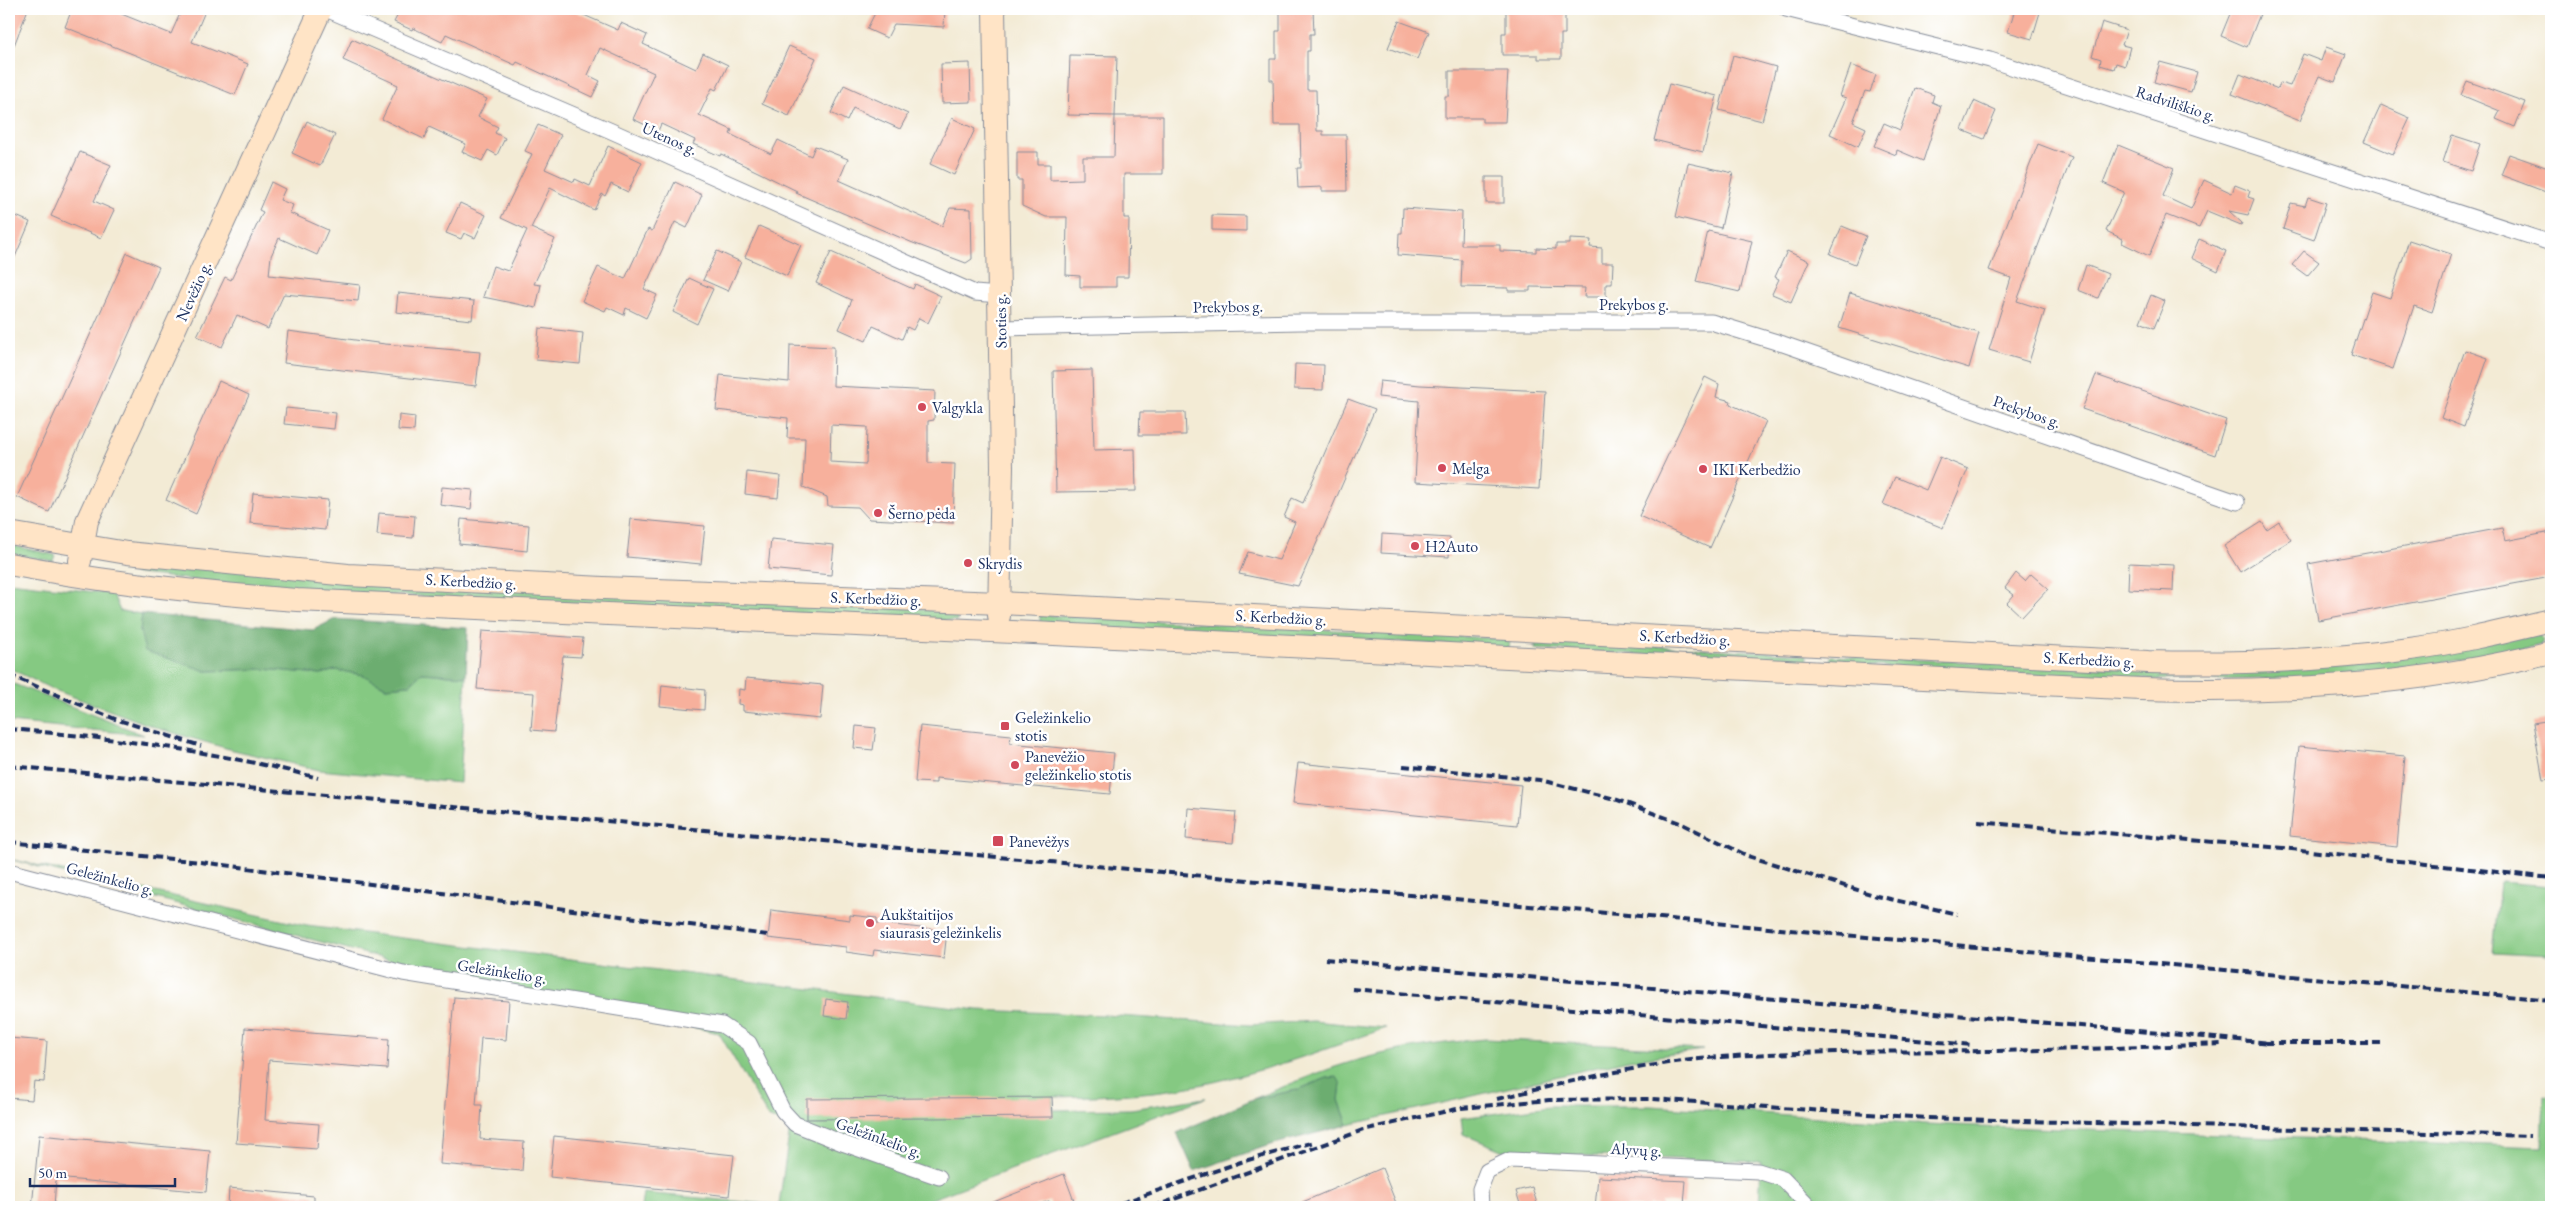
<svg xmlns="http://www.w3.org/2000/svg" width="2560" height="1216" font-family="'EB Garamond',serif">
<style>
.green{fill:#85c982;stroke:#507c70}
.forest{fill:#6cad70;stroke:#446e67}
.building{fill:#f7b09c;fill-rule:evenodd}
.lines{fill:none;stroke-linecap:round;stroke-linejoin:round}
.street-casing{stroke:#878d9a;stroke-width:17}
.secondary-casing{stroke:#878d9a;stroke-width:24}
.street{stroke:#fff;stroke-width:15}
.secondary{stroke:#ffe4c6;stroke-width:22}
.rail{stroke:#1b2f5e;stroke-width:4;stroke-dasharray:8 4;stroke-linecap:butt}
.poi-dot{fill:#d1495b;stroke:#fff;stroke-width:2}
.labels{text-anchor:middle;stroke-width:5;stroke-linejoin:round;paint-order:stroke}
.street-label{font-size:16px;fill:#1b2f5e;stroke:#fff}
.poi-label{font-size:16px;fill:#1b2f5e;stroke:#fff;text-anchor:start}
</style>
<rect width="100%" height="100%" fill="#fff"/>
<filter id="ink" filterUnits="userSpaceOnUse"><feTurbulence type="fractalNoise" baseFrequency=".02" numOctaves="2"/><feDisplacementMap in="SourceGraphic" scale="10" xChannelSelector="R" yChannelSelector="G"/><feConvolveMatrix kernelMatrix="1 2 1 2 8 2 1 2 1" color-interpolation-filters="sRGB"/></filter>
<filter id="wash" filterUnits="userSpaceOnUse"><feTurbulence type="fractalNoise" baseFrequency=".0096" numOctaves="4" result="noise"/><feDisplacementMap in="SourceGraphic" scale="20" xChannelSelector="R" yChannelSelector="G"/><feGaussianBlur stdDeviation="1.12" result="paint"/><feColorMatrix in="noise" values="0 0 0 0 0 0 0 0 0 0 0 0 0 0 0 0 0 1.4 0 .05"/><feComposite in="paint" operator="in"/></filter>
<g filter="url(#wash)">
<rect width="100%" height="100%" fill="#f3ebd5"/>
<g class="green">
<polygon points="9,545 55,555 53,561 9,554"/>
<polygon points="131,563 958,611 957,621 284,590 131,573"/>
<polygon points="9,582 113,594 120,611 142,614 140,631 205,671 263,669 321,674 336,670 363,675 386,687 409,685 422,673 466,676 460,783 319,770 229,749 160,729 52,689 9,668"/>
<polygon points="1040,615 1510,639 1509,648 1040,625"/>
<path d="M2538 634 2543 640 2541 645C2463 660 2385 673 2305 677 2148 686 1988 671 1831 664V656L2184 671Z"/>
<polygon points="1535,640 1806,654 1808,660 1805,663 1535,649"/>
<polygon points="9,682 144,735 9,722"/>
<path d="M9 859 307 926 978 1010 1105 1015 1250 1025 1313 1021 1386 1028C1321 1051 1256 1075 1189 1087 1144 1095 1098 1096 1053 1097V1110L1131 1109 1205 1098 910 1207H641L643 1193 779 1205 790 1127 768 1117 719 1033 404 964Z"/>
<polygon points="2500,882 2551,886 2551,956 2493,953"/>
<path d="M1486 1039 1703 1050 1628 1060 1348 1125 1339 1100 1341 1084 1327 1078 1297 1090 1253 1099C1281 1088 1308 1076 1335 1067 1385 1050 1435 1043 1486 1039Z"/>
<polygon points="2544,1095 2551,1096 2551,1207 1763,1207 1759,1206 1761,1162 1508,1153 1463,1134 1461,1118 1550,1106 1651,1106 1926,1124 2542,1147"/>
</g>
<g class="forest">
<polygon points="142,614 313,630 335,619 468,628 466,676 422,673 409,685 386,687 363,675 336,670 321,674 263,669 206,671 145,651 140,631"/>
<polygon points="1337,1077 1341,1084 1339,1100 1348,1125 1270,1145 1194,1171 1177,1133 1253,1099 1297,1090 1327,1078"/>
</g>
<g id="blocks">
<g class="building">
<polygon points="9,9 28,9 10,56 9,56"/>
<polygon points="72,9 109,9 171,34 182,9 206,9 192,42 248,64 235,95 65,27"/>
<polygon points="401,9 570,9 618,30 621,23 647,35 643,44 696,69 703,53 728,65 716,90 712,88 699,115 732,130 730,134 771,154 778,140 811,156 815,146 848,159 839,180 942,226 950,208 971,209 972,259 966,263 913,243 796,193 797,191 721,154 720,156 693,144 695,140 661,124 658,131 633,119 654,73 600,48 588,75 600,81 592,97 517,62 515,65 446,34 442,42 413,28 412,30 394,22"/>
<polygon points="877,9 945,9 944,27 894,24 887,38 867,29"/>
<polygon points="1280,9 1313,9 1314,34 1310,34 1310,51 1307,51 1307,90 1316,90 1317,131 1323,131 1323,135 1346,135 1347,191 1322,191 1322,187 1298,188 1297,168 1301,168 1300,125 1274,125 1273,80 1270,80 1270,59 1276,59 1276,31 1280,31"/>
<polygon points="1506,9 1565,12 1565,34 1561,34 1561,59 1538,59 1538,55 1502,55 1502,33 1506,33"/>
<polygon points="2015,9 2041,9 2032,39 2008,32"/>
<polygon points="2232,9 2262,9 2247,47 2221,36"/>
<polygon points="1399,21 1429,32 1417,59 1388,48"/>
<polygon points="2102,22 2127,30 2122,45 2130,47 2125,66 2116,63 2114,69 2100,65 2101,59 2092,56"/>
<polygon points="352,39 487,99 478,117 498,127 495,133 505,138 497,155 488,150 482,161 462,152 466,144 429,127 424,139 382,119 398,85 343,60"/>
<polygon points="789,46 816,58 789,116 762,104"/>
<polygon points="2326,47 2346,54 2335,82 2319,76 2300,121 2232,94 2240,74 2278,89 2280,83 2290,86 2303,54 2321,61"/>
<polygon points="1070,55 1117,56 1115,116 1068,115"/>
<polygon points="1733,55 1776,67 1762,121 1719,110"/>
<polygon points="2160,62 2197,72 2191,92 2154,82"/>
<polygon points="970,63 971,102 942,103 941,64"/>
<polygon points="1851,65 1876,75 1870,92 1865,91 1853,122 1866,128 1858,147 1830,134 1846,98 1840,96"/>
<polygon points="1449,71 1508,71 1505,122 1482,122 1482,118 1445,118 1445,96 1449,96"/>
<polygon points="2467,81 2525,102 2515,127 2496,119 2500,111 2461,95"/>
<polygon points="1669,84 1717,96 1703,152 1654,140"/>
<polygon points="844,85 908,114 900,129 853,108 847,121 831,113"/>
<polygon points="1915,88 1934,95 1932,102 1941,106 1923,161 1897,150 1896,155 1874,146 1884,123 1900,130"/>
<polygon points="1974,101 1996,111 1984,139 1962,130"/>
<polygon points="2381,105 2410,118 2393,154 2364,142"/>
<polygon points="1115,116 1163,116 1163,174 1124,174 1124,218 1129,218 1128,277 1116,277 1116,287 1080,287 1080,276 1066,275 1067,217 1046,217 1022,206 1022,180 1017,180 1017,152 1038,152 1038,164 1050,164 1050,180 1083,179 1083,157 1114,157"/>
<polygon points="952,118 975,129 954,175 930,164"/>
<polygon points="307,121 335,135 320,166 292,153"/>
<polygon points="538,125 561,135 545,169 574,182 575,179 590,186 608,146 642,162 628,192 611,184 605,196 602,194 594,210 550,188 531,228 555,239 534,284 541,285 536,308 483,297 493,266 508,271 527,230 501,218 532,154 525,151"/>
<polygon points="2452,135 2480,144 2471,171 2443,162"/>
<polygon points="2038,144 2072,157 2017,301 2045,310 2029,362 1989,350 2011,278 1989,270"/>
<polygon points="2118,145 2174,168 2163,196 2191,209 2204,180 2232,193 2235,185 2250,191 2248,197 2254,199 2248,215 2229,211 2242,223 2241,225 2207,211 2199,228 2166,215 2149,256 2122,243 2123,239 2106,231 2124,192 2103,183"/>
<polygon points="80,152 111,165 94,201 114,210 101,238 51,216"/>
<polygon points="2509,154 2551,169 2551,194 2501,175"/>
<polygon points="1688,163 1733,173 1721,228 1676,217"/>
<rect x="1486" y="177" width="18" height="26"/>
<polygon points="271,182 285,189 280,200 293,205 290,213 328,230 317,255 279,238 271,256 269,275 360,285 358,301 284,294 268,329 237,315 222,347 197,336 225,277 231,280 263,212 259,210"/>
<polygon points="675,182 702,195 687,228 675,222 644,289 657,295 646,318 626,308 624,315 607,307 605,311 582,301 598,267 625,279 648,229 652,231"/>
<polygon points="2308,197 2326,203 2314,240 2283,229 2291,203 2305,206"/>
<polygon points="460,203 486,215 475,238 464,233 461,239 446,233"/>
<polygon points="1403,208 1462,212 1461,245 1500,245 1500,251 1536,252 1536,248 1556,249 1556,244 1570,244 1570,239 1591,240 1590,247 1602,248 1602,263 1613,263 1612,284 1606,284 1606,297 1584,297 1585,288 1530,287 1530,291 1508,291 1508,288 1461,287 1462,260 1398,255 1399,233 1402,233"/>
<polygon points="9,213 30,222 9,271"/>
<polygon points="1212,215 1246,216 1246,231 1212,230"/>
<polygon points="759,226 801,245 787,276 745,257"/>
<polygon points="1842,226 1866,236 1855,264 1830,254"/>
<polygon points="1708,231 1752,241 1740,292 1696,282"/>
<polygon points="2199,239 2226,251 2218,271 2191,258"/>
<polygon points="2409,240 2451,254 2432,312 2414,306 2393,369 2351,355 2372,292 2390,298"/>
<polygon points="717,251 741,262 728,291 703,280"/>
<polygon points="1787,251 1809,261 1791,302 1772,294 1779,279 1775,277"/>
<polygon points="2304,251 2319,262 2307,276 2292,265"/>
<polygon points="831,252 913,289 915,284 941,296 928,323 919,318 913,330 907,327 902,339 873,326 866,341 839,329 852,300 816,283"/>
<polygon points="127,253 159,267 49,512 17,497"/>
<polygon points="2086,265 2108,274 2098,298 2078,290"/>
<polygon points="689,278 713,289 697,324 673,312"/>
<polygon points="398,293 474,301 472,320 396,312"/>
<polygon points="1850,293 1979,333 1969,368 1839,328"/>
<polygon points="2151,295 2165,301 2154,328 2140,322"/>
<polygon points="539,328 583,333 580,364 536,360"/>
<polygon points="288,331 385,344 480,352 476,386 284,363"/>
<path d="M790 345 834 347 833 386 935 391 934 420 928 421V463L955 464 953 523 869 519 858 507 828 506 827 497 803 487 805 438H787L788 418 716 410 720 375 789 382ZM831 425 867 427 866 464 830 462Z"/>
<polygon points="2465,350 2488,358 2464,427 2441,418"/>
<polygon points="1295,364 1324,365 1323,390 1294,389"/>
<polygon points="1092,370 1094,450 1135,449 1136,491 1056,492 1053,371"/>
<polygon points="2096,375 2226,420 2215,455 2082,409"/>
<polygon points="1705,377 1719,384 1716,397 1731,401 1730,404 1766,421 1710,548 1639,516"/>
<polygon points="219,381 249,395 196,514 166,500"/>
<polygon points="1380,381 1420,385 1545,391 1539,489 1415,482 1419,401 1378,397"/>
<polygon points="1348,399 1375,409 1298,586 1239,574 1248,552 1279,560 1295,522 1284,517 1292,498 1303,503"/>
<polygon points="286,408 336,413 334,429 284,424"/>
<polygon points="1140,412 1185,412 1186,435 1139,435"/>
<polygon points="399,415 415,417 414,431 398,430"/>
<polygon points="1940,457 1968,469 1943,528 1883,504 1895,477 1926,490"/>
<polygon points="747,472 780,476 778,498 745,494"/>
<polygon points="442,487 473,490 471,509 440,505"/>
<polygon points="253,493 328,500 325,530 250,523"/>
<polygon points="379,513 415,516 413,538 377,535"/>
<polygon points="461,519 529,525 527,551 459,544"/>
<polygon points="631,519 705,526 701,564 627,557"/>
<polygon points="2262,522 2267,530 2279,522 2291,540 2240,572 2224,546"/>
<polygon points="2502,528 2505,541 2551,532 2551,577 2318,620 2308,564"/>
<polygon points="1382,534 1450,538 1449,557 1381,553"/>
<polygon points="771,539 834,545 831,575 768,569"/>
<polygon points="2129,563 2174,565 2173,591 2128,589"/>
<polygon points="2016,573 2025,581 2031,574 2048,589 2022,617 2007,603 2014,595 2005,588"/>
<polygon points="482,631 583,638 581,657 563,656 554,732 531,730 534,693 477,689"/>
<polygon points="746,678 823,685 820,719 743,711 743,705 738,704 739,689 745,690"/>
<polygon points="662,685 705,690 704,710 660,706"/>
<polygon points="2551,720 2551,779 2543,780 2533,723"/>
<polygon points="856,726 876,728 873,750 854,748"/>
<polygon points="920,726 1011,735 1010,743 1114,753 1110,794 936,778 936,783 915,782"/>
<polygon points="2299,746 2405,756 2397,847 2290,836"/>
<polygon points="1298,763 1521,785 1517,825 1293,803"/>
<polygon points="1188,808 1236,812 1233,843 1186,839"/>
<polygon points="771,910 850,920 850,915 877,918 877,923 947,931 944,958 874,950 873,956 860,954 846,952 846,947 768,938"/>
<polygon points="454,997 509,1001 506,1040 481,1038 476,1105 482,1105 480,1139 524,1142 522,1171 440,1164"/>
<polygon points="826,999 848,1002 846,1019 824,1016"/>
<polygon points="245,1028 389,1039 387,1069 269,1060 265,1120 319,1124 317,1149 236,1143"/>
<polygon points="9,1038 47,1041 44,1082 34,1081 32,1100 9,1098"/>
<polygon points="1052,1097 1053,1117 807,1119 807,1099"/>
<polygon points="39,1135 210,1151 206,1192 56,1178 54,1207 32,1207"/>
<polygon points="554,1136 734,1155 729,1196 550,1177"/>
<polygon points="1382,1168 1396,1203 1383,1207 1291,1207"/>
<polygon points="1064,1174 1074,1201 1057,1207 1052,1207 1049,1201 1032,1207 981,1207"/>
<polygon points="1598,1177 1686,1181 1684,1204 1661,1202 1661,1206 1650,1205 1650,1207 1595,1207"/>
<polygon points="1532,1187 1538,1207 1521,1207 1516,1191"/>
<polygon points="229,1188 314,1196 314,1207 228,1207"/>
</g>
</g>
</g>
<g filter="url(#ink)">
<use href="#blocks" fill-opacity="0" stroke="#878d9a" stroke-width="1"/>
<g class="lines">
<g class="street-casing">
<g id="street">
<polyline points="326,9 609,130 975,293 999,295"/>
<polyline points="1786,9 1990,60 2551,243"/>
<polyline points="1001,328 1301,322 1711,322 1783,344 2237,502"/>
<polyline points="9,871 403,973 722,1025 749,1043 783,1111 795,1124 845,1144 939,1177"/>
<polyline points="1481,1207 1480,1189 1487,1171 1510,1160 1758,1171 1783,1179 1810,1207"/>
</g>
</g>
<g class="secondary-casing">
<g id="secondary">
<polyline points="994,9 1002,467 999,616"/>
<path d="M9 533 127 553 348 575 603 588 1000 603 2148 662C2236 664 2323 661 2410 649 2457 643 2505 631 2551 620"/>
<polyline points="80,561 87,521 321,9"/>
<path d="M9 564C104 582 200 593 297 600L1034 633 2141 689C2279 693 2417 686 2551 652"/>
</g>
</g>
<use href="#street" class="street"/>
<use href="#secondary" class="secondary"/>
<g class="rail">
<polyline points="9,675 115,719 201,746"/>
<path d="M9 729C114 738 216 751 318 778"/>
<polyline points="9,766 2551,1000"/>
<polyline points="1403,766 1540,780 1615,799 1680,823 1748,856 1877,896 1957,914"/>
<polyline points="1978,822 2283,848 2551,878"/>
<polyline points="9,842 200,862 768,935"/>
<polyline points="1325,959 2272,1043"/>
<polyline points="1352,989 1972,1045"/>
<polyline points="2265,1043 2385,1043"/>
<path d="M1497 1099C1567 1082 1637 1065 1709 1058 1801 1050 1895 1052 1988 1051 2066 1050 2145 1047 2223 1044"/>
<polyline points="1110,1207 1241,1162 1314,1142"/>
<polyline points="1153,1207 1363,1130 1461,1108 1549,1100 1652,1099 1926,1118 2530,1136"/>
</g>
</g>
</g>
<g class="poi-dot">
<circle cx="922" cy="407" r="5"/>
<circle cx="1442" cy="468" r="5"/>
<circle cx="1703" cy="469" r="5"/>
<circle cx="878" cy="513" r="5"/>
<circle cx="1415" cy="546" r="5"/>
<circle cx="968" cy="563" r="5"/>
<rect x="1000" y="721" width="10" height="10" rx="2.5"/>
<circle cx="1015" cy="765" r="5"/>
<rect x="992" y="835" width="12" height="12" rx="2.5"/>
<circle cx="870" cy="923" r="5"/>
</g>
<g class="labels">
<g class="street-label">
<text transform="translate(2176 103) rotate(18)" y="6">Radviliškio g.</text>
<text transform="translate(670 138) rotate(24)" y="6">Utenos g.</text>
<text transform="translate(193 291) rotate(-66)" y="6">Nevėžio g.</text>
<text x="1634" y="310">Prekybos g.</text>
<text transform="translate(1228 306) rotate(-1)" y="6">Prekybos g.</text>
<text transform="translate(1000 321) rotate(-91)" y="6">Stoties g.</text>
<text transform="translate(2027 411) rotate(19)" y="6">Prekybos g.</text>
<text transform="translate(471 581) rotate(3)" y="6">S. Kerbedžio g.</text>
<text transform="translate(876 598) rotate(2)" y="6">S. Kerbedžio g.</text>
<text transform="translate(1281 617) rotate(3)" y="6">S. Kerbedžio g.</text>
<text transform="translate(1685 637) rotate(3)" y="6">S. Kerbedžio g.</text>
<text transform="translate(2089 659) rotate(3)" y="6">S. Kerbedžio g.</text>
<text transform="translate(110 878) rotate(15)" y="6">Geležinkelio g.</text>
<text transform="translate(502 971) rotate(9)" y="6">Geležinkelio g.</text>
<text transform="translate(879 1137) rotate(20)" y="6">Geležinkelio g.</text>
<text transform="translate(1636 1149) rotate(3)" y="6">Alyvų g.</text>
</g>
<g class="poi-label">
<text x="932" y="413">Valgykla</text>
<text x="1452" y="474">Melga</text>
<text x="1713" y="475">IKI Kerbedžio</text>
<text x="888" y="519">Šerno pėda</text>
<text x="1425" y="552">H2Auto</text>
<text x="978" y="569">Skrydis</text>
<text x="1015" y="723">Geležinkelio<tspan x="1015" dy="18">stotis</tspan></text>
<text x="1025" y="762">Panevėžio<tspan x="1025" dy="18">geležinkelio stotis</tspan></text>
<text x="1009" y="847">Panevėžys</text>
<text x="880" y="920">Aukštaitijos<tspan x="880" dy="18">siaurasis geležinkelis</tspan></text>
</g>
</g>
<rect width="2560" height="1216" fill="none" stroke="#fff" stroke-width="30"/>
<path d="M30 1178v8h145v-8" fill="none" stroke="#1b2f5e" stroke-width="2.5"/>
<text x="38" y="1178" font-size="15" fill="#1b2f5e" stroke="#ffffff" stroke-width="4" paint-order="stroke">50 m</text>
</svg>
